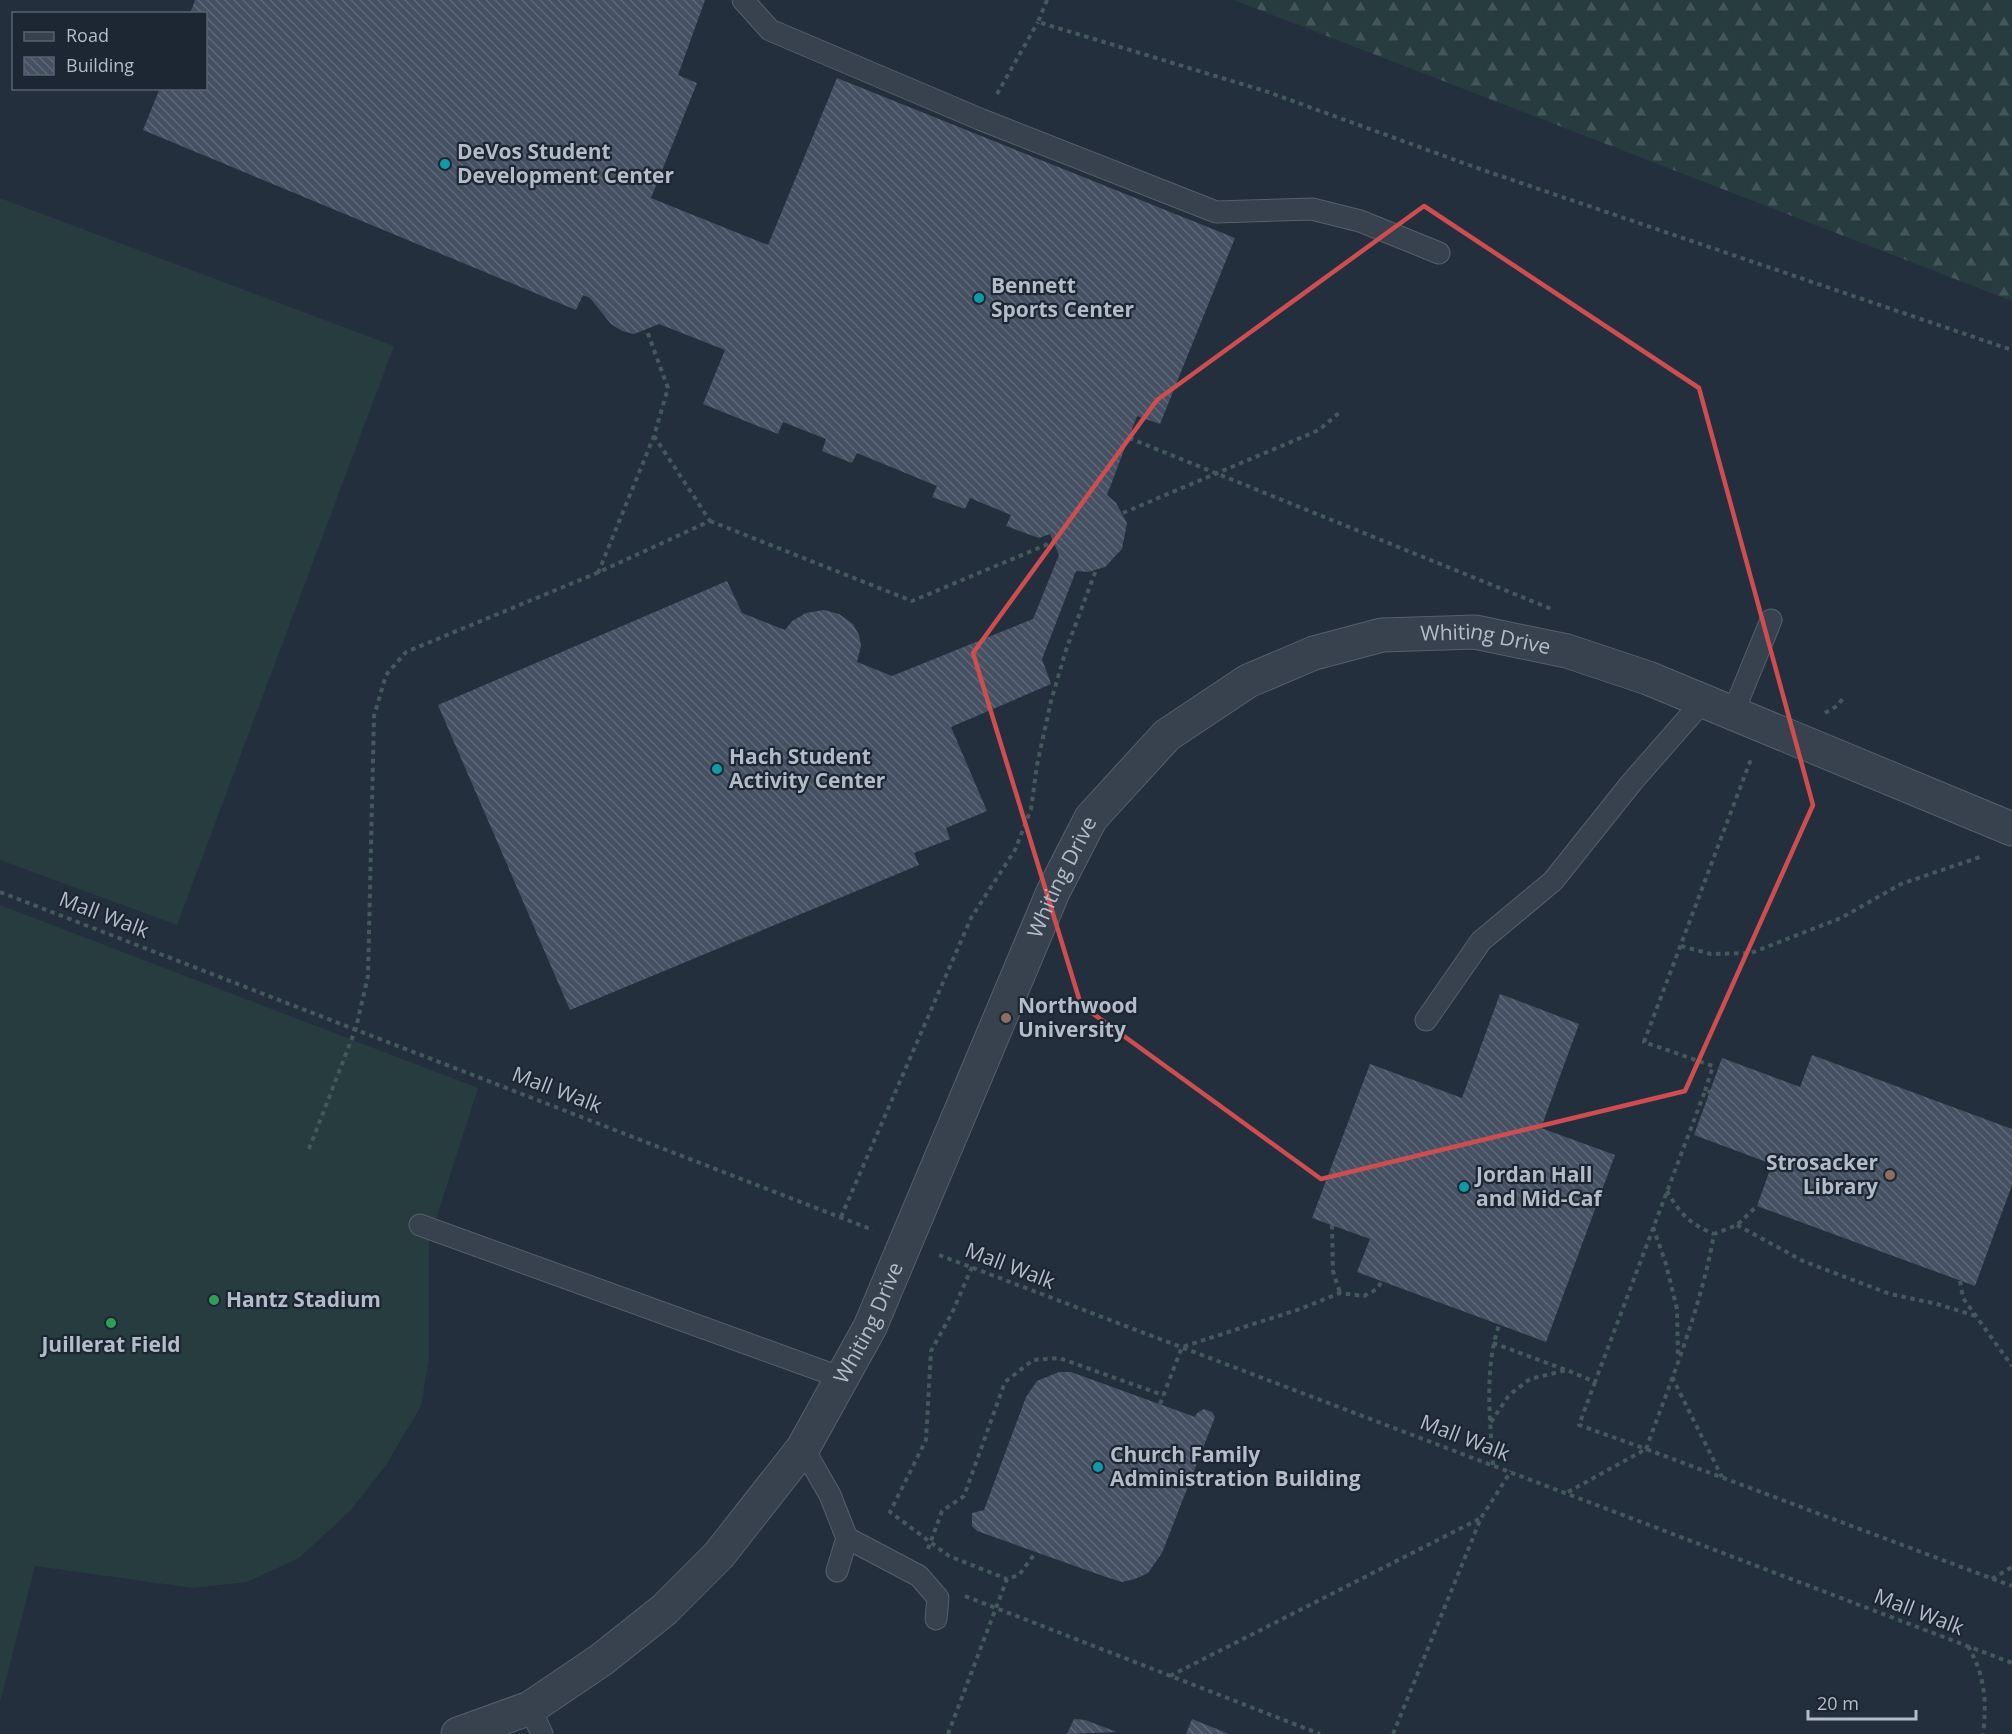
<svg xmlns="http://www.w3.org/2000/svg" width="2012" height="1734" font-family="'Open Sans',sans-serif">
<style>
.grass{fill:#263c3f}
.forest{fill:url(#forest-firs)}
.building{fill:url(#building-back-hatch)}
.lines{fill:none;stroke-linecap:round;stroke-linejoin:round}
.service-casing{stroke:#565f6c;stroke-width:23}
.minor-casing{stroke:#565f6c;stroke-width:35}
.path{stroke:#44595c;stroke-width:4;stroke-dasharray:4.5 4.5;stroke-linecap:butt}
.service{stroke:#38414e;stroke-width:21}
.minor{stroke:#38414e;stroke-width:33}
.marked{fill:none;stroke:#ce4d50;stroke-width:4.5;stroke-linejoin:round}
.culture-dot{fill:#0f9aa8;stroke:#1d2633;stroke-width:2}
.education-dot{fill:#8d6e63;stroke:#1d2633;stroke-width:2}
.leisure-dot{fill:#2e9e5b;stroke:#1d2633;stroke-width:2}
.labels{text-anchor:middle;stroke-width:4.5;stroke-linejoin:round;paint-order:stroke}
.poi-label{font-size:21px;font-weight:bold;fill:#b4bcc9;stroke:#1d2633;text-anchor:start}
.street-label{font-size:21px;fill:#b4bcc9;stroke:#1d2633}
</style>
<defs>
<pattern id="forest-firs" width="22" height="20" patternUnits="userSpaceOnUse" patternTransform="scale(1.5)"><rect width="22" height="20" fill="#263c3f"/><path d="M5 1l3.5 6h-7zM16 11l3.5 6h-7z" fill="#435659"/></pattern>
<pattern id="building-back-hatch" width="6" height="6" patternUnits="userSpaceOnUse" patternTransform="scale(1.5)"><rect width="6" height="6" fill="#455162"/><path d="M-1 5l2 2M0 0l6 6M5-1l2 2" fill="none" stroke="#5d6877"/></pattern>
</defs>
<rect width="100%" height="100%" fill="#242f3e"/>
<g class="grass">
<polygon points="0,198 394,346 177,925 0,860"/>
<polygon points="0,905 478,1088 429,1241 429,1358 421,1406 386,1465 351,1510 299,1558 247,1582 193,1588 35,1566 0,1702"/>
</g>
<polygon class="forest" points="1234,0 2012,0 2012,301"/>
<g class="building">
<polygon points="195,0 705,0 678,75 697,83 651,198 768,245 837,78 1235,238 1160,424 1137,416 1107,495 1116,503 1127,523 1122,549 1105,567 1088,572 1076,571 1042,659 1051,684 951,727 987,811 946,828 950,839 914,853 919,865 570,1010 438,705 727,581 742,613 785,630 792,621 806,613 824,610 839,614 853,624 859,635 861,646 857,662 892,676 1033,619 1059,555 1050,534 1039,538 1006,526 1011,515 970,498 965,509 932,497 937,486 857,453 852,463 822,451 826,439 783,422 778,434 703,404 725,350 659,324 634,334 622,331 611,324 590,298 583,295 576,310 143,130 160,88 206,88 206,14 190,14"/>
<polygon points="1500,994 1579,1024 1541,1128 1615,1155 1546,1342 1357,1272 1370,1239 1312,1218 1370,1064 1462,1098"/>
<polygon points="1812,1055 2012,1129 2012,1185 1975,1286 1757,1206 1772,1164 1694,1135 1722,1058 1800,1087"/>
<polygon points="1059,1372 1071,1372 1195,1417 1197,1413 1204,1409 1212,1412 1215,1417 1162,1553 1148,1573 1135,1579 1122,1582 1106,1577 977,1531 972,1526 972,1513 984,1510 1026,1397 1037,1381"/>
<polygon points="1074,1719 1085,1720 1117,1732 1067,1734"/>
<polygon points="1192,1719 1229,1734 1186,1734"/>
</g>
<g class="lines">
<g class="service-casing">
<g id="service">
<polyline points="743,0 770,30 982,120 1216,212 1312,209 1360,221 1439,253"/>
<polyline points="1733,713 1771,620"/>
<polyline points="1426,1020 1481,941 1553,881 1632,782 1703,701"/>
<polyline points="420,1225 842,1378"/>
<polyline points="803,1448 830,1495 847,1538 837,1571"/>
<polyline points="847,1538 919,1576 938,1598 936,1619"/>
<polyline points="530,1708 542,1734"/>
</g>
</g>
<g class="minor-casing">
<g id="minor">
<path id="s1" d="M458 1734 530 1708 601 1660 664 1610 719 1555 803 1448 870 1327 1053 892 1091 818 1167 735 1248 681 1314 653 1382 635 1475 632 1567 651 1648 678 2012 829"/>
</g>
</g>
<g class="path">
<polyline points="1047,0 1038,22 1268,92 1480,169 2012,350"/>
<polyline points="997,94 1038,22"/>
<polyline points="1129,438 1554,610"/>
<polyline points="1123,513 1319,430 1339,413"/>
<polyline points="710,521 912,601 1053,542"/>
<polyline points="598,573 654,436 668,388 647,331"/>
<polyline points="1825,713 1837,706 1844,697"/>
<polyline points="0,892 873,1230"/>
<polyline points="1681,946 1711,954 1751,953 1841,918 1901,884 1983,856"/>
<polyline points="1705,1091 1713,1066 1644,1042 1751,759"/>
<polyline points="309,1149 356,1028 368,976 374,716 386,675 406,652 597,573 710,521 654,436"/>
<path d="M1667 1191C1680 1214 1690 1224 1714 1234"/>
<polyline points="841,1217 971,918 1015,850 1031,809 1037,765 1051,701 1066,650 1096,570"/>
<polyline points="1332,1225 1333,1271 1340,1293"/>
<polyline points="1737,1225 1803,1261 1890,1294 1937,1304 1976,1316"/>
<polyline points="1653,1227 1666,1264 1677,1309 1678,1357"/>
<polyline points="939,1255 2012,1663"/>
<polyline points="972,1267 952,1313 931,1351 926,1440 890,1512 949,1556 1007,1579"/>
<polyline points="1960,1281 1963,1298 2012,1366"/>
<polyline points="1493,1343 1566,1370"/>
<polyline points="1672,1377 1722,1477"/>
<path d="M1595 1382 1579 1425 1646 1449C1672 1378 1701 1308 1714 1234L1737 1225 1757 1206"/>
<polyline points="1160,1404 1182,1347 1300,1309 1340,1293 1364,1296 1377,1289 1382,1281"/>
<polyline points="1491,1422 1509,1395 1530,1379 1567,1370 1595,1382 1705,1091 1710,1092"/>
<path d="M1493 1465C1490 1417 1484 1370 1499 1325"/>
<polyline points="1568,1492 1646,1449 2012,1586"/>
<polyline points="928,1549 942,1511 964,1496 1005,1382 1033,1360 1059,1358 1163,1395"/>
<polyline points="1992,1579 2012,1567"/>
<polyline points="965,1596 1320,1734"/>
<path d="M1968 1646C1985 1676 1987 1701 1983 1734"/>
<polyline points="1170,1676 1481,1518"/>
<polyline points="948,1734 1007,1579 1019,1575 1036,1552"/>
<polyline points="1393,1734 1481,1518 1511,1471"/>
</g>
<use href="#service" class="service"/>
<use href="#minor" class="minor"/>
</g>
<path class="marked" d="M1424 206 1699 388 1813 805 1685 1091 1321 1179 1081 1005 973 653 1157 400Z"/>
<g class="culture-dot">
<circle cx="445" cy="164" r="6"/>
<circle cx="979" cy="298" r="6"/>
<circle cx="717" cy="769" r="6"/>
<circle cx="1464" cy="1187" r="6"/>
<circle cx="1098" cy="1467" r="6"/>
</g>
<g class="education-dot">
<circle cx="1006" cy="1018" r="6"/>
<circle cx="1890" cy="1175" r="6"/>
</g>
<g class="leisure-dot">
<circle cx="214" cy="1300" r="6"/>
<circle cx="111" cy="1323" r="6"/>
</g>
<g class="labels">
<g class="poi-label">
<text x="457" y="159">DeVos Student<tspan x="457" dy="24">Development Center</tspan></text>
<text x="991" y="293">Bennett<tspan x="991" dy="24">Sports Center</tspan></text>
<text x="729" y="764">Hach Student<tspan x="729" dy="24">Activity Center</tspan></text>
<text x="1018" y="1013">Northwood<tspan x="1018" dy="24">University</tspan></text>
<text x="1878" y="1170" text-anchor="end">Strosacker<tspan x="1878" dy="24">Library</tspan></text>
<text x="1476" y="1182">Jordan Hall<tspan x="1476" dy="24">and Mid-Caf</tspan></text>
<text x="226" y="1307">Hantz Stadium</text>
<text x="111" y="1352" text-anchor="middle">Juillerat Field</text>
<text x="1110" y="1462">Church Family<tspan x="1110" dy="24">Administration Building</tspan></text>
</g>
<g class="street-label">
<text dy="7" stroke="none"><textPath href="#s1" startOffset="1606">Whiting Drive</textPath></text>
<text dy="7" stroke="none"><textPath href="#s1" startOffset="1084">Whiting Drive</textPath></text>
<text transform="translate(104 915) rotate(21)" y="7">Mall Walk</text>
<text transform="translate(557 1090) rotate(21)" y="7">Mall Walk</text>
<text transform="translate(1010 1266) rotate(21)" y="7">Mall Walk</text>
<text dy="7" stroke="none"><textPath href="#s1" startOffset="598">Whiting Drive</textPath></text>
<text transform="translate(1465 1438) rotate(21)" y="7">Mall Walk</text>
<text transform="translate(1919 1612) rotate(21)" y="7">Mall Walk</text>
</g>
</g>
<rect x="12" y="12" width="195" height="78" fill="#1d2633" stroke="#59626f" stroke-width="1.5"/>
<rect x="24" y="32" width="30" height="9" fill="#38414e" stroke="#59626f" stroke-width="1.5"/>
<text x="66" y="42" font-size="18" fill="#b4bcc9">Road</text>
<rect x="24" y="57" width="30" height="18" fill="url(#building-back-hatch)" stroke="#59626f" stroke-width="1.5"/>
<text x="66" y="72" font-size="18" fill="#b4bcc9">Building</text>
<path d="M1808 1710v9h108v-9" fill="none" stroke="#b4bcc9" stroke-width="3"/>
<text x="1817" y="1710" font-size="18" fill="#b4bcc9" stroke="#1d2633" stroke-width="4.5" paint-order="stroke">20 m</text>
</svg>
